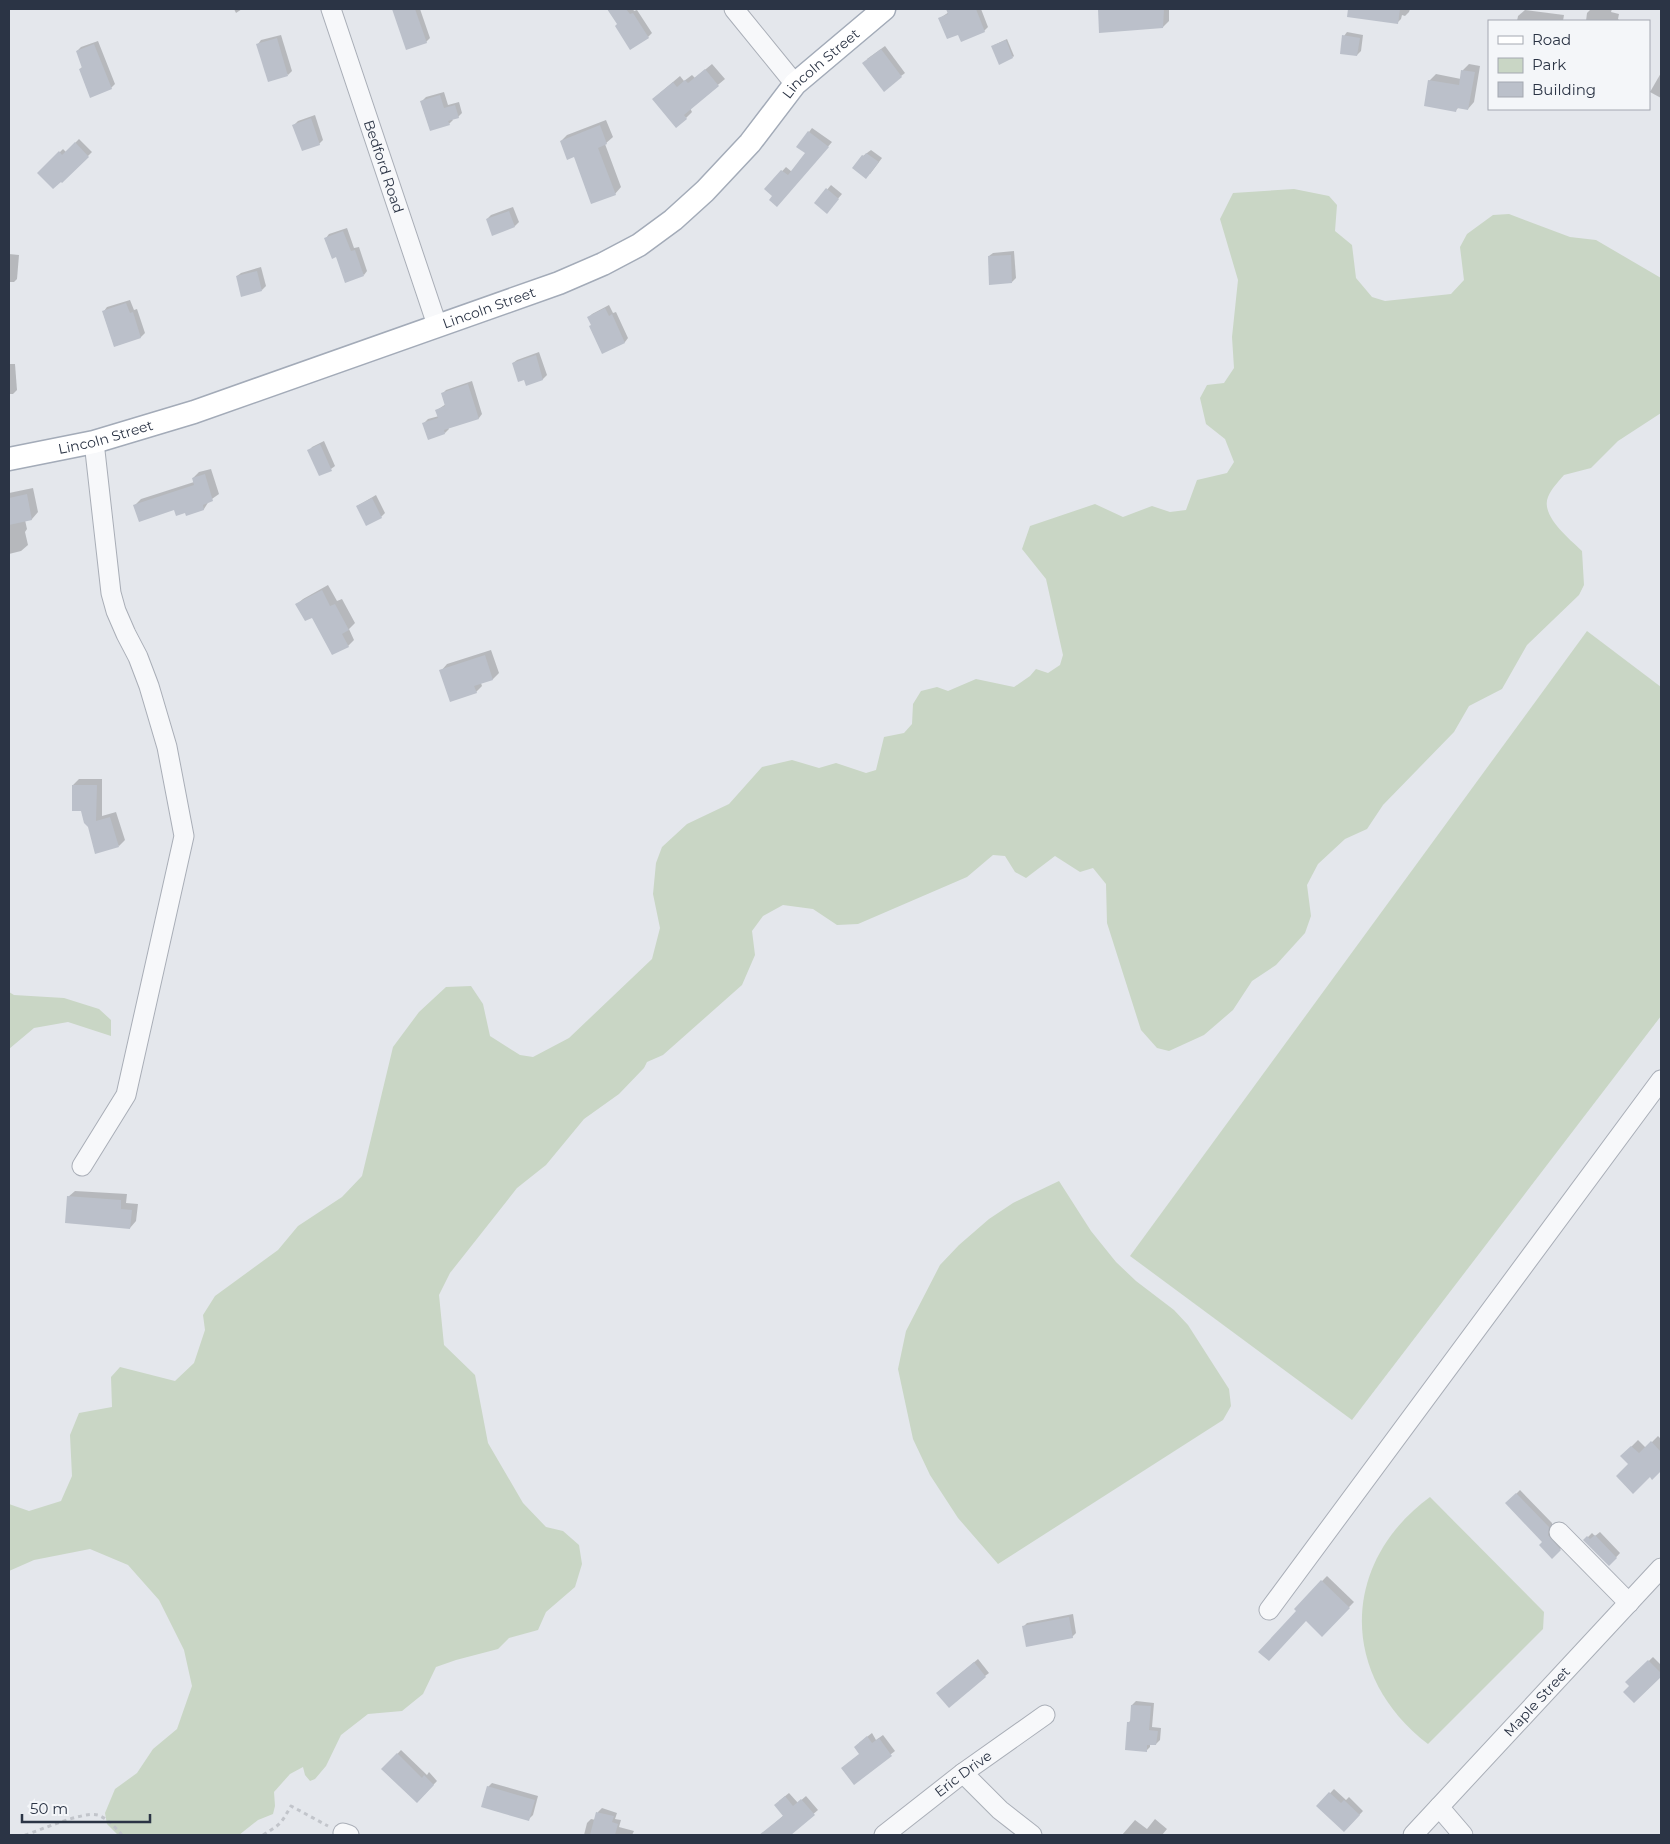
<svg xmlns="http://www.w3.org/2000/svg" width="1670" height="1844" font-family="Montserrat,sans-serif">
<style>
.green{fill:#c9d6c5}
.shadow{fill:#0003}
.building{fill:#bbc0ca}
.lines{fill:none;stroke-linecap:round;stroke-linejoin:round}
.minor-casing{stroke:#a9aeb7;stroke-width:21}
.major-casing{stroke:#a3abb8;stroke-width:25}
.path{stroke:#c2c5cb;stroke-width:3;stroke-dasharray:4 4;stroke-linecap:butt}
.minor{stroke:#f7f8fa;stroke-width:19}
.major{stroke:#fff;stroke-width:22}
.labels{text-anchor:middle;stroke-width:4;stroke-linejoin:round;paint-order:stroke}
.street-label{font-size:14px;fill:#2b3445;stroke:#f4f6f9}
</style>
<rect width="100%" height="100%" fill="#e4e7ec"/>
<g class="green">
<path d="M1294 189 1329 196 1337 205 1335 231 1352 245 1356 278 1372 297 1385 301 1451 294 1464 280 1460 247 1467 234 1493 215 1509 214 1570 237 1596 240 1661 278V413L1618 441 1591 468 1564 475C1559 481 1551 489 1548 497 1540 516 1571 540 1582 551L1584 585 1579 595 1527 645 1502 689 1469 706 1454 732 1383 805 1367 829 1345 839 1318 864 1307 885 1311 916 1305 933 1276 965 1252 981 1233 1010 1204 1035 1169 1051 1157 1048 1141 1030 1107 923 1106 884 1093 868 1080 872 1055 856 1026 878 1015 872 1005 856 993 855 967 877 858 924 837 925 813 909 783 905 763 916 752 931 755 955 742 985 663 1055 647 1062 644 1068 619 1094 584 1119 546 1165 517 1188 450 1273 439 1295 444 1345 475 1375 488 1443 523 1503 546 1527 563 1531 579 1545 582 1564 575 1587 546 1612 538 1630 509 1638 498 1649 456 1660 436 1667 423 1694 402 1711 368 1714 341 1735 326 1766 315 1779 310 1781 305 1775 303 1767 290 1774 274 1792 275 1806 273 1814 258 1820 239 1835H118L107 1824 105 1813 115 1789 137 1773 153 1749 177 1729 192 1686 184 1650 159 1600 128 1565 90 1549 34 1560 9 1571V1504L29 1511 61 1501 72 1476 70 1435 79 1413 112 1407 111 1377 120 1367 175 1381 194 1363 205 1330 203 1315 215 1296 278 1250 298 1226 342 1197 362 1176 393 1047 419 1012 446 987 471 986 483 1004 490 1036 520 1055 533 1057 569 1038 652 959 660 928 653 894 656 863 662 847 687 824 729 804 762 767 792 760 819 768 836 763 866 773 876 770 884 737 904 733 912 724 913 704 921 691 937 687 948 691 976 679 1014 687 1030 676 1036 669 1048 673 1060 665 1063 655 1046 579 1022 549 1030 526 1095 504 1123 517 1152 506 1170 512 1186 510 1197 480 1227 473 1234 462 1225 439 1206 424 1200 398 1207 385 1224 383 1234 368 1232 337 1238 280 1220 219 1233 193Z"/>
<polygon points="1587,631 1661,687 1661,1016 1352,1420 1130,1256"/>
<polygon points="9,992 14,995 64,998 99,1009 111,1020 111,1036 68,1022 34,1028 9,1049"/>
<polygon points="1059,1181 1091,1231 1116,1262 1136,1281 1174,1310 1188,1325 1229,1389 1231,1406 1223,1420 998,1564 958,1518 930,1475 913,1439 898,1369 906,1331 940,1265 959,1245 989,1219 1013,1203"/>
<path d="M1430 1497 1544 1612 1543 1629 1428 1744C1339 1676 1340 1563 1430 1497Z"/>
</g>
<g class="shadow">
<polygon points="234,9 242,9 236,13"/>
<polygon points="394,9 420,9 430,38 426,42 407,49"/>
<polygon points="612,9 633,9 634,11 637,10 652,33 648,37 618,24 610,11"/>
<polygon points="949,9 981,9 988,27 984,31 959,33 940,18 949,12"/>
<polygon points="1099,9 1169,9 1169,21 1163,27 1101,32"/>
<polygon points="1370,9 1410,9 1409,12 1405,16 1402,15 1401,19 1397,23 1369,19"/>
<polygon points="1591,9 1612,9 1611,12 1619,14 1618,19 1620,21 1586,21 1587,13"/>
<polygon points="1525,10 1564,15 1563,21 1517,21 1518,16"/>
<polygon points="1347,32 1363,35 1361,51 1357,55 1344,36"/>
<polygon points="281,35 292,71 288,75 258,44 261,40"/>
<polygon points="1007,39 1014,56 1013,57 994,45"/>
<polygon points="98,41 115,84 111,88 80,69 83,66 77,51 81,47"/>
<polygon points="885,46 905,73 901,76 867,59"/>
<polygon points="712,64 725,79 690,108 692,112 686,118 660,93 680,76 684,81 692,75 695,78"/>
<polygon points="1469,64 1480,66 1474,102 1468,109 1459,107 1456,110 1429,81 1436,74 1461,79 1463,70"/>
<polygon points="1661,73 1661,98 1650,92"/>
<polygon points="444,92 448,105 459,102 462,113 458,117 452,119 453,120 449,124 422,101 426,97"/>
<polygon points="315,115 323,140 319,144 294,125 298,121"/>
<polygon points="606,120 613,137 605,144 621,187 615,194 561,141 567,135"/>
<polygon points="812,128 832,142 781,201 766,189 786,167 792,172 807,152 809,132"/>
<polygon points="79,139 92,152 62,182 39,173 63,149 66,152"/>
<polygon points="871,150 882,158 870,174 863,156"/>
<polygon points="831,185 842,194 830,208 816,203"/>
<polygon points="513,207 519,222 515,226 487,219 491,215"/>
<polygon points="347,228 354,248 359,247 367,271 364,275 337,256 326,238 329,234"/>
<polygon points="1014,251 1016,278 1012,282 989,256 993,253"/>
<polygon points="9,254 19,255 17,279 14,282 9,282"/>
<polygon points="261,267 266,286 262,290 237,276 241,273"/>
<polygon points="130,300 134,310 137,309 145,333 141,337 115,346 104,311 107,307"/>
<polygon points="609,305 613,313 616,312 628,338 625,342 602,352 589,317 592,314"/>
<polygon points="539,352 547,375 543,379 526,384 525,378 513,363 517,360"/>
<polygon points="9,364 15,364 17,390 13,394 9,394"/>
<polygon points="472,381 482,414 479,418 448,427 449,429 445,433 424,423 428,419 439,416 437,410 446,404 442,394 446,390"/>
<polygon points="324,441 335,466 331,469 309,451 312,447"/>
<polygon points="211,469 219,494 209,501 204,509 186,512 175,509 135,505 141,499 194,482 193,478 199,472"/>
<polygon points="33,488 38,512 32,519 25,520 27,529 25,532 28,545 21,551 9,554 9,493"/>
<polygon points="376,495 385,513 381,517 357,506"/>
<polygon points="328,585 337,601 342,599 355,623 349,629 354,640 348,646 296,605 303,599"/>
<polygon points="491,650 499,673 493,679 481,683 482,686 476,692 441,671 447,664"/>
<polygon points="79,779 102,779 102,816 116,812 125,840 119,846 89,826 73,785"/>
<polygon points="75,1191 127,1194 126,1203 138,1204 136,1221 130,1228 68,1197"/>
<polygon points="1658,1436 1661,1439 1661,1469 1652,1478 1630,1464 1628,1450 1638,1440 1646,1448"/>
<polygon points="1520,1490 1552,1523 1552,1531 1564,1545 1552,1557 1544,1542 1507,1503"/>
<polygon points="1600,1532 1620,1553 1609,1565 1585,1540 1592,1533 1595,1536"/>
<polygon points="1327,1576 1354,1602 1322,1635 1295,1609"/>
<polygon points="1073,1614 1076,1633 1072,1637 1023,1627 1027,1623"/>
<polygon points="1653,1657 1661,1665 1661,1675 1634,1702 1630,1686 1627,1682"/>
<polygon points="978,1659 989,1673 985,1676 942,1689"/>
<polygon points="1136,1701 1154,1703 1152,1727 1161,1728 1160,1740 1156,1744 1150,1744 1150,1747 1146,1751 1128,1723 1131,1720 1132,1705"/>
<polygon points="872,1733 876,1740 883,1735 895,1751 854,1783 860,1754 859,1743"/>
<polygon points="401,1750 427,1775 429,1772 437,1781 417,1802 383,1769"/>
<polygon points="492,1783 538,1796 533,1815 529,1819 488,1787"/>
<polygon points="1334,1789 1346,1800 1349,1797 1363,1811 1344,1831 1318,1806"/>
<polygon points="789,1793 798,1803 806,1796 818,1810 789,1835 769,1835 766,1831 784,1815 779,1801"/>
<polygon points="602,1808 617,1813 615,1819 621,1820 619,1827 634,1831 632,1835 584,1835 587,1823 591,1819 596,1820 598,1812"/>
<polygon points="1155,1819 1167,1829 1162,1835 1122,1835 1135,1820 1147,1829"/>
</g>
<g class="building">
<polygon points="392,9 415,9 427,43 406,50"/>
<polygon points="607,9 626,9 630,14 633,13 649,38 630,50 615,26 617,24"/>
<polygon points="946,9 976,9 985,32 961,42 958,35 947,39 938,18 948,14"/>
<polygon points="1098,9 1164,9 1163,28 1099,33"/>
<polygon points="1348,9 1400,9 1398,24 1347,17"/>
<polygon points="1342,35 1360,38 1357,56 1340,54"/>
<polygon points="277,38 288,76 268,82 256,44"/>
<polygon points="1006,40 1013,58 999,65 991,46"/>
<polygon points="94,44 112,89 90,98 79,69 82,68 76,51"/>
<polygon points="881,49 902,77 884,92 862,63"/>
<polygon points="705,69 719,86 684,115 687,119 676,128 652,99 673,82 677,87 685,80 688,83"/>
<polygon points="1461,70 1475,72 1468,110 1457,108 1456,112 1424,106 1428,80 1459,85"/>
<polygon points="440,95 444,108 455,105 459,118 448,121 450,125 430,131 420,101"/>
<polygon points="311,118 320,145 302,151 292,125"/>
<polygon points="600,125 607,144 598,148 616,195 591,204 574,157 567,160 560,141"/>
<polygon points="808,131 829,147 777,207 769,200 772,196 764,189 781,170 788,175 805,153 796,147"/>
<polygon points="75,142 89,157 62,183 61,182 53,189 37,173 59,151 62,155"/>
<polygon points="866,153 879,162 866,179 852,168 862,155 864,156"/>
<polygon points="826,188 839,199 827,214 814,203"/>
<polygon points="509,211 515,227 492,236 486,219"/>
<polygon points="343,231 351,251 355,250 364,276 345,283 336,257 332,259 324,238"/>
<polygon points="1011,255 1012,283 989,285 988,256"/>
<polygon points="257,271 262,291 241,297 236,276"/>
<polygon points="126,303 130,313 133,312 141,338 114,347 102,311"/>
<polygon points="605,308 609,316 612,314 625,343 602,354 589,326 591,325 587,317"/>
<polygon points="536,355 543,380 526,386 524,380 518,382 512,363"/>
<polygon points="468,384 479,419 444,430 445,434 428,440 422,423 438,418 435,410 445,406 441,393"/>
<polygon points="320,444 332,471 319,476 307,450"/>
<polygon points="205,474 213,501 203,505 204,510 186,516 185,513 176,516 174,510 139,522 133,505 194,485 192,478"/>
<polygon points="27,494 32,520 9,525 9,498"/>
<polygon points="372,498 382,518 366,526 356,506"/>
<polygon points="322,590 330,606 335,604 349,630 342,634 349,647 332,655 312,618 305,621 295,604"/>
<polygon points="485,655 493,680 474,686 477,693 450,702 439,670"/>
<polygon points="72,785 97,785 96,821 110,817 119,847 95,854 88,827 84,823 81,811 72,811"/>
<polygon points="67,1196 121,1200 121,1209 132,1210 130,1229 65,1223"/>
<polygon points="1651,1441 1661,1452 1661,1471 1652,1480 1650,1477 1633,1494 1616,1476 1628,1464 1620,1456 1631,1446 1639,1453"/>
<polygon points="1516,1493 1549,1527 1548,1535 1561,1550 1552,1559 1539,1545 1542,1542 1505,1503"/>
<polygon points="1595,1535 1617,1558 1609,1566 1583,1540 1587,1536 1590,1539"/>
<polygon points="1321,1580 1350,1608 1322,1637 1306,1621 1269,1661 1258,1652 1296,1611 1294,1609"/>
<polygon points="1069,1617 1073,1638 1026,1647 1022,1626"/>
<polygon points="1648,1660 1661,1673 1661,1677 1634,1703 1623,1692 1629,1686 1625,1682"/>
<polygon points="974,1662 986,1677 949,1708 936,1693"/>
<polygon points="1131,1705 1151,1706 1149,1730 1158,1731 1156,1745 1147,1745 1147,1752 1125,1750 1127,1722 1130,1722"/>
<polygon points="867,1736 872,1743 879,1738 892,1756 854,1785 841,1768 859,1754 854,1747"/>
<polygon points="397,1753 422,1778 424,1775 434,1785 417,1803 381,1769"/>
<polygon points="487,1786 535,1800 529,1821 481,1807"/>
<polygon points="1329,1792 1341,1803 1344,1800 1360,1815 1344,1832 1316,1806"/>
<polygon points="785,1796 793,1806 801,1799 815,1815 791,1835 759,1835 783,1816 774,1805"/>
<polygon points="596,1812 614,1816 612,1822 618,1824 615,1835 590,1835"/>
</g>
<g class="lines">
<g class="minor-casing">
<g id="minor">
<path id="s1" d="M331 9 437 325"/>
<polyline points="734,9 795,84"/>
<polyline points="82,1166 126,1095 184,836 167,747 149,686 138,657 126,634 116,611 111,593 94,442"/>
<polyline points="1559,1532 1629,1603"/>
<polyline points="1269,1610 1661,1080"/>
<polyline points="963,1773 1000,1810 1032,1835"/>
<polyline points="1439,1807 1463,1835"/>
<polyline points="343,1833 349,1835"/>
<path id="s2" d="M884 1835 963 1773 1045 1715"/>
<path id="s3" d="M1413 1835 1661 1568"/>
</g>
</g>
<g class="major-casing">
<g id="major">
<path id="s4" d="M9 459 94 442 194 412 559 283 603 264 639 245 673 220 705 191 750 143 795 84 884 9"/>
</g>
</g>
<g class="path">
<path d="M25 1835C41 1830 83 1811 98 1815 108 1819 115 1827 122 1835"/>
<path d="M263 1835C282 1823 280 1825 291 1806L328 1826"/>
</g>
<use href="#minor" class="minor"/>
<use href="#major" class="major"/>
</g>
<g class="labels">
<g class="street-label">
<text dy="5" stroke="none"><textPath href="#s4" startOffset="925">Lincoln Street</textPath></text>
<text dy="5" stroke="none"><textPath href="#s1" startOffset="166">Bedford Road</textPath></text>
<text dy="5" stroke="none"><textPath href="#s4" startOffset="504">Lincoln Street</textPath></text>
<text dy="5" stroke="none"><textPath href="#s4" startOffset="99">Lincoln Street</textPath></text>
<text dy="5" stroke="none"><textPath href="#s3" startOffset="182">Maple Street</textPath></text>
<text dy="5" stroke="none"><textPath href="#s2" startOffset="100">Eric Drive</textPath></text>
</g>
</g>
<rect width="1670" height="1844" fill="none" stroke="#2b3445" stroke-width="20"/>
<rect x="1488" y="20" width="162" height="90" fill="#f4f6f9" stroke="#a4a8b1"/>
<rect x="1498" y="36" width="25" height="8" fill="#ffffff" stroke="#a4a8b1"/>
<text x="1532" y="45" font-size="15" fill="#2b3445">Road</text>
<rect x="1498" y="58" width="25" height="15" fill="#c9d6c5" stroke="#a4a8b1"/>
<text x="1532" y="70" font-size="15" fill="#2b3445">Park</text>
<rect x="1498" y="82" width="25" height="15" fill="#bbc0ca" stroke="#a4a8b1"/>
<text x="1532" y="95" font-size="15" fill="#2b3445">Building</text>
<path d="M22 1814v8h128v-8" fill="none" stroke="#2b3445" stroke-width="2.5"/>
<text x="30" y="1814" font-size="15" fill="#2b3445" stroke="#f4f6f9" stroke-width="4" paint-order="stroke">50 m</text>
</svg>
